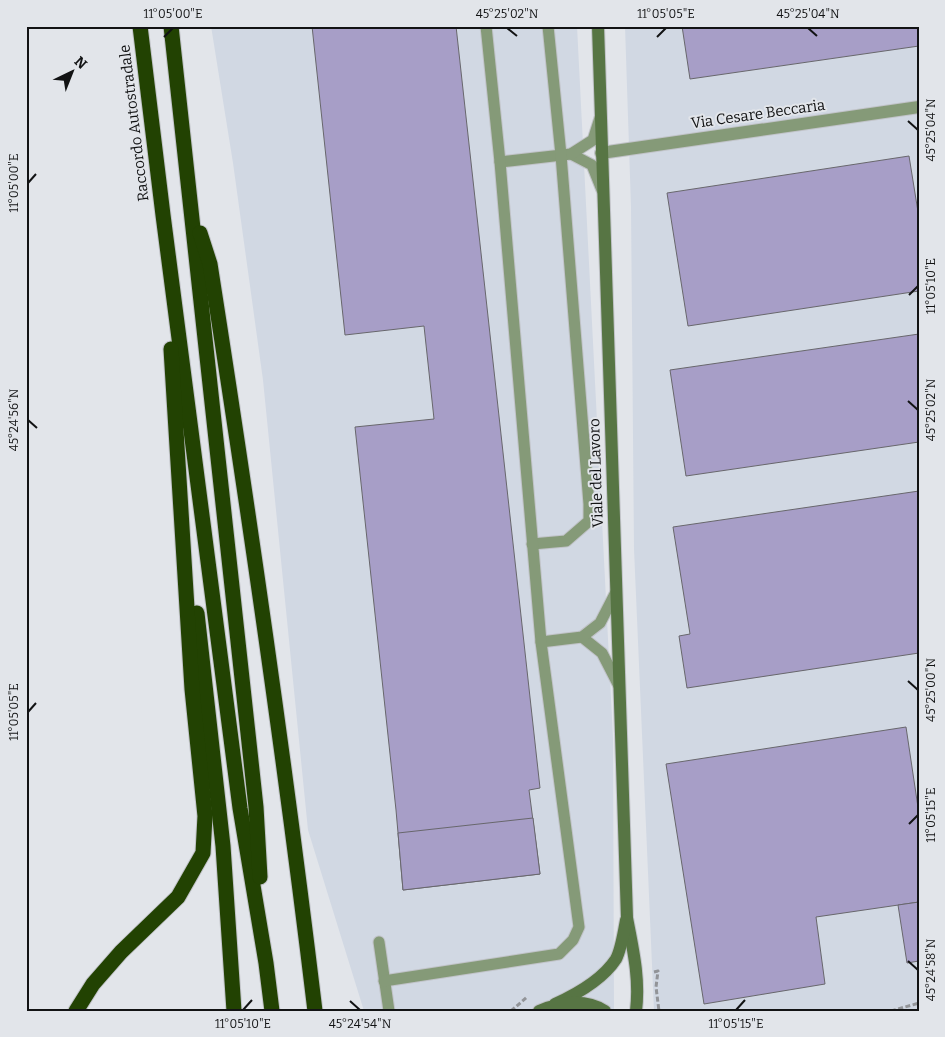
<svg xmlns="http://www.w3.org/2000/svg" width="945" height="1037" font-family="Bitter,serif">
<style>
.built{fill:#d1d8e3}
.building{fill:#a79ec7;stroke:#68676c}
.lines{fill:none;stroke-linecap:round;stroke-linejoin:round}
.lane-casing{stroke:#c1c3c8;stroke-width:13}
.street-casing{stroke:#c1c3c8;stroke-width:14}
.secondary-casing{stroke:#c1c3c8;stroke-width:14}
.highway-casing{stroke:#c1c3c8;stroke-width:17}
.path{stroke:#929498;stroke-width:3;stroke-dasharray:5 2.5;stroke-linecap:butt}
.lane{stroke:#859a78;stroke-width:11}
.street{stroke:#859a78;stroke-width:12}
.secondary{stroke:#577544;stroke-width:12}
.highway{stroke:#224202;stroke-width:15}
.ticks{fill:none;stroke:#121314;stroke-width:2}
.labels{text-anchor:middle;stroke-width:4;stroke-linejoin:round;paint-order:stroke}
.street-label{font-size:15px;fill:#121314;stroke:#e2e5ea}
.neatline{fill:none;stroke:#121314;stroke-width:2}
.ticks-label{font-size:12px;text-anchor:middle;fill:#121314}
</style>
<rect width="100%" height="100%" fill="#e2e5ea"/>
<g class="built">
<polygon points="211,26 577,26 613,738 614,1011 364,1011 308,830 263,380 233,163"/>
<polygon points="625,26 919,26 919,1011 654,1011 634,549 631,207"/>
</g>
<g class="building">
<polygon points="312,26 456,26 540,788 529,790 540,874 403,890 396,810 355,427 434,419 424,326 345,335"/>
<polygon points="682,26 919,26 919,46 690,79"/>
<polygon points="909,156 919,218 919,291 688,326 667,193"/>
<polygon points="919,334 919,442 686,476 670,370"/>
<polygon points="919,491 919,653 687,688 679,636 690,634 673,527"/>
<polygon points="906,727 919,814 919,902 816,917 825,984 704,1004 666,764"/>
<polygon points="533,818 540,874 403,890 398,833"/>
<polygon points="919,902 919,961 907,963 898,905"/>
</g>
<g class="lines">
<g class="lane-casing">
<g id="lane">
<polyline points="571,154 592,165 602,190"/>
<polyline points="500,162 571,154 593,140 600,118"/>
<polyline points="532,544 566,541 589,521 589,504 561,155 548,26"/>
<polyline points="582,637 602,653 619,686"/>
<polyline points="541,642 582,637 600,623 616,592"/>
<polyline points="379,942 389,1011"/>
<polyline points="384,981 559,954 573,940 579,927 541,642 500,162 486,26"/>
</g>
</g>
<g class="street-casing">
<polyline id="street" points="601,153 919,107"/>
</g>
<g class="secondary-casing">
<g id="secondary">
<path d="M598 26 627 918C633 949 640 979 636 1011"/>
<path d="M555 1004C577 994 603 979 616 959 621 950 624 931 626 920"/>
<path d="M539 1011C561 1002 584 998 605 1011"/>
</g>
</g>
<g class="highway-casing">
<g id="highway">
<polyline points="140,26 163,215 240,808 266,963 272,1011"/>
<polyline points="171,26 256,807 260,877"/>
<path d="M200 233 210 264C249 513 285 761 315 1011"/>
<polyline points="197,613 223,846 234,1011"/>
<polyline points="76,1011 93,984 121,952 178,897 203,853 205,816 192,689 171,349"/>
</g>
</g>
<g class="path">
<polyline points="654,972 658,971 656,987 659,1011"/>
<polyline points="511,1011 527,997"/>
<polyline points="891,1011 919,1003"/>
</g>
<use href="#lane" class="lane"/>
<use href="#street" class="street"/>
<use href="#secondary" class="secondary"/>
<use href="#highway" class="highway"/>
</g>
<path class="ticks" d="M507 28 517 36M808 28 817 36M164 37 173 28M657 37 666 28M908 121 918 130M28 183 36 174M909 295 918 286M908 401 918 410M28 420 37 428M908 681 918 690M28 712 36 703M909 824 918 815M908 961 918 970M350 1001 360 1010M243 1010 252 1000M736 1010 745 1000"/>
<g class="labels">
<g class="street-label">
<text transform="translate(758 114) rotate(-8)" y="5">Via Cesare Beccaria</text>
<text transform="translate(134 123) rotate(-97)" y="5">Raccordo Autostradale</text>
<text transform="translate(596 473) rotate(-92)" y="5">Viale del Lavoro</text>
</g>
</g>
<rect width="945" height="1037" fill="none" stroke="#e2e5ea" stroke-width="55"/>
<g transform="translate(72 72) rotate(43)" stroke="#e2e5ea" stroke-width="4" paint-order="stroke">
<path d="M0-4L9 19L0 12L-9 19Z" fill="#121314"/>
<text y="-8" font-size="14" font-weight="bold" text-anchor="middle" fill="#121314">N</text>
</g>
<rect x="28" y="28" width="890" height="982" class="neatline"/>
<g class="ticks-label">
<text x="173" y="18">11°05'00"E</text>
<text x="507" y="18">45°25'02"N</text>
<text x="666" y="18">11°05'05"E</text>
<text x="808" y="18">45°25'04"N</text>
<text transform="translate(931 130) rotate(-90)" y="4">45°25'04"N</text>
<text transform="translate(14 183) rotate(-90)" y="4">11°05'00"E</text>
<text transform="translate(931 286) rotate(-90)" y="4">11°05'10"E</text>
<text transform="translate(931 410) rotate(-90)" y="4">45°25'02"N</text>
<text transform="translate(14 420) rotate(-90)" y="4">45°24'56"N</text>
<text transform="translate(931 690) rotate(-90)" y="4">45°25'00"N</text>
<text transform="translate(14 712) rotate(-90)" y="4">11°05'05"E</text>
<text transform="translate(931 815) rotate(-90)" y="4">11°05'15"E</text>
<text transform="translate(931 970) rotate(-90)" y="4">45°24'58"N</text>
<text x="243" y="1028">11°05'10"E</text>
<text x="360" y="1028">45°24'54"N</text>
<text x="736" y="1028">11°05'15"E</text>
</g>
</svg>
